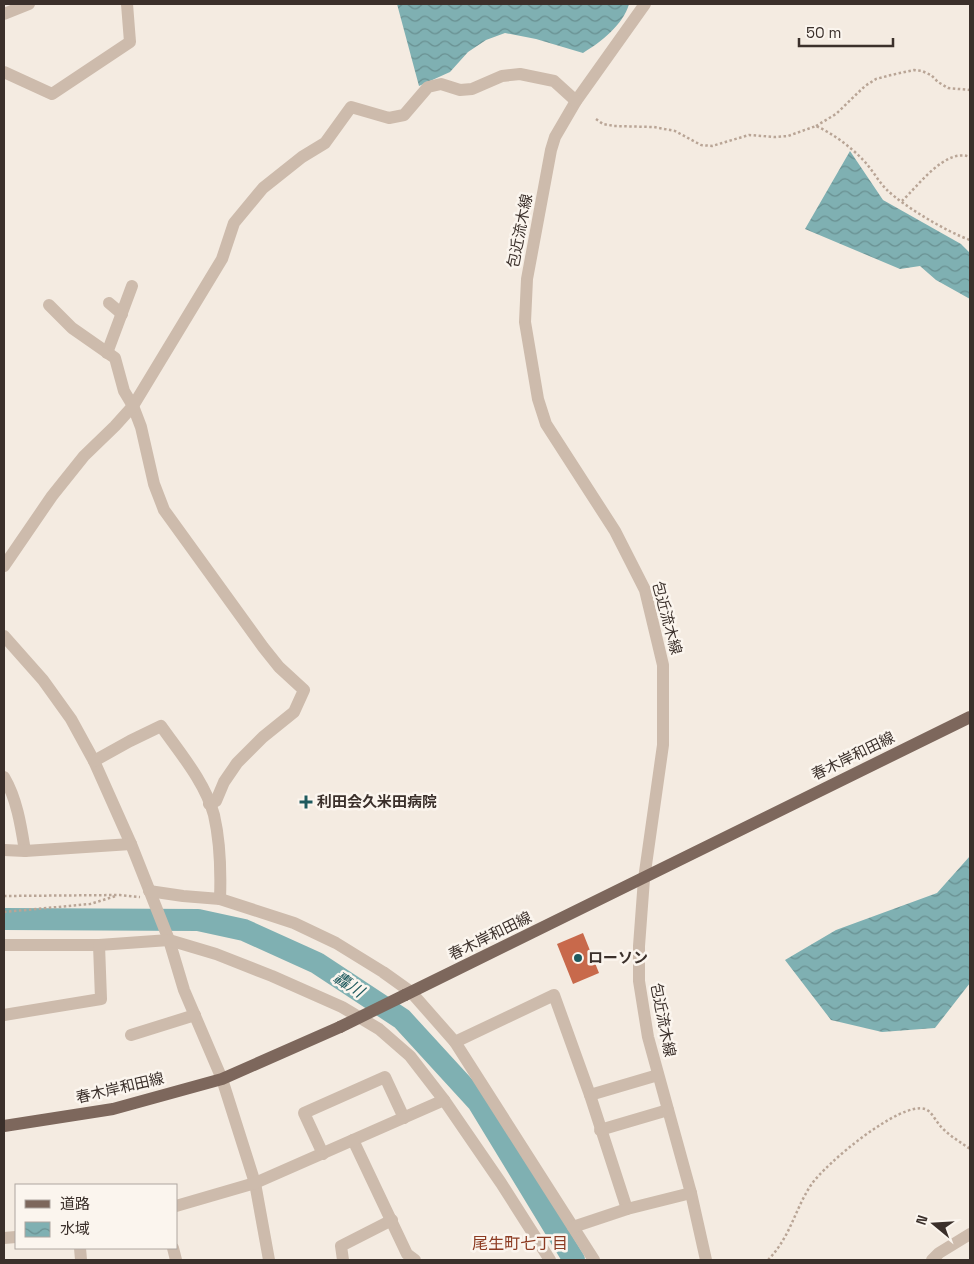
<svg xmlns="http://www.w3.org/2000/svg" width="974" height="1264" font-family="'Space Grotesk','Noto Sans JP',sans-serif">
<style>
.water{fill:url(#water-waves)}
.lines{fill:none;stroke-linecap:round;stroke-linejoin:round}
.river{stroke:#7fb0b2;stroke-width:22}
.building{fill:#c8694b}
.path{stroke:#b9a596;stroke-width:2.5;stroke-dasharray:2.5 2.5;stroke-linecap:butt}
.minor{stroke:#cdbbac;stroke-width:12}
.major{stroke:#7d675c;stroke-width:12}
.major-bridge{stroke:#7d675c;stroke-width:12}
.poi-dot{fill:#1f5a5e;stroke:#fbf5ee;stroke-width:2}
.labels{text-anchor:middle;stroke-width:5;stroke-linejoin:round;paint-order:stroke}
.street-label{font-size:15px;fill:#3b302b;stroke:#fbf5ee}
.poi-label{font-size:15px;font-weight:bold;fill:#3b302b;stroke:#fbf5ee;text-anchor:start}
.water-label{font-size:16px;font-style:italic;fill:#1f5a5e;stroke:#fbf5ee}
.neighbourhood-label{font-size:16px;fill:#8c3b22;stroke:#fbf5ee}
</style>
<defs>
<pattern id="water-waves" width="16" height="10" patternUnits="userSpaceOnUse" patternTransform="scale(1.25)"><rect width="16" height="10" fill="#7fb0b2"/><path d="M0 5q4-4 8 0t8 0" fill="none" stroke="#699091"/></pattern>
</defs>
<rect width="100%" height="100%" fill="#f4ebe1"/>
<g class="water">
<path d="M397 4H629C623 25 601 42 583 53L536 39 505 33 486 40 468 52 450 72 419 86Z"/>
<polygon points="850,151 883,200 961,244 970,253 970,299 936,280 920,266 900,269 805,229"/>
<polygon points="970,856 970,983 935,1028 882,1032 831,1020 785,960 836,930 937,893"/>
</g>
<g class="lines">
<polyline class="river" points="4,919 198,920 244,930 317,963 402,1019 478,1102 574,1260"/>
</g>
<polygon class="building" points="583,933 599,973 573,984 557,944"/>
<g class="lines">
<g class="path">
<path d="M596 119 603 124 614 126 654 127 675 131 701 145 712 146 749 135 775 137 788 136 816 126C834 134 852 148 865 162 873 171 879 182 887 190 905 207 947 232 970 240"/>
<polyline points="816,126 836,114 865,86 876,79 891,75 914,70 922,71 931,75 938,82 948,88 970,90"/>
<path d="M902 201C918 186 946 147 970 157"/>
<polyline points="4,896 120,895 140,897"/>
<polyline points="4,912 90,904 116,896"/>
<path d="M768 1260C791 1236 794 1211 811 1185 825 1164 900 1101 925 1109 931 1111 934 1118 938 1123 946 1134 959 1141 970 1149"/>
</g>
<g class="minor">
<polyline points="645,4 576,101 555,137 551,150 527,279 525,322 538,399 546,424 615,531 645,590 663,665 663,745 644,879 639,946 639,981 648,1037 691,1193 706,1260"/>
<polyline points="4,14 29,4"/>
<polyline points="4,72 52,94 130,42 127,4"/>
<polyline points="109,303 122,314"/>
<polyline points="49,305 72,328 115,358 124,391 133,406 141,427 154,484 164,510 263,647 279,667 304,690 294,712 263,737 237,763 224,782 216,801 209,804"/>
<polyline points="107,353 132,286"/>
<polyline points="4,566 52,496 84,456 115,426 133,406 222,259 234,223 263,188 302,157 325,143 351,107 389,118 404,115 428,87 441,84 460,90 472,89 502,76 520,74 554,81 576,101"/>
<polyline points="4,636 43,680 71,719 94,761 131,844 169,940 184,990 222,1079 255,1183 269,1260"/>
<path d="M94 761 130 741 161 726C180 753 205 782 214 815 220 841 221 872 220 899"/>
<path d="M4 777C17 799 21 826 25 851"/>
<polyline points="4,850 25,851 131,844"/>
<polyline points="149,891 183,896 220,899 294,923 336,943 383,972 411,992 455,1042 594,1260"/>
<polyline points="4,945 99,945 169,940 216,954 272,976 342,1007 379,1029 410,1056 444,1100 501,1183 550,1260"/>
<polyline points="4,1015 101,999 99,945"/>
<polyline points="131,1035 195,1015"/>
<polyline points="455,1042 554,995 590,1095 627,1209"/>
<polyline points="590,1095 658,1075"/>
<polyline points="600,1130 668,1110"/>
<polyline points="353,1140 407,1254 415,1260"/>
<polyline points="323,1154 304,1113 385,1077 404,1118"/>
<polyline points="176,1206 255,1183 444,1100"/>
<polyline points="573,1227 627,1209 691,1193"/>
<polyline points="4,1238 16,1237"/>
<polyline points="80,1248 81,1260"/>
<polyline points="173,1248 176,1260"/>
<polyline points="343,1260 341,1246 392,1220"/>
<polyline points="932,1260 939,1253 970,1234"/>
</g>
<g class="major">
<polyline points="405,995 970,717"/>
<polyline points="4,1126 113,1109 222,1079 340,1027"/>
</g>
<polyline class="major-bridge" points="340,1027 405,995"/>
</g>
<g class="poi-dot">
<path d="M303.5 794.5h5v5h5v5h-5v5h-5v-5h-5v-5h5z"/>
<circle cx="578" cy="958" r="5"/>
</g>
<g class="labels">
<g class="street-label">
<text transform="translate(520 231) rotate(-79)" y="5">包近流木線</text>
<text transform="translate(667 618) rotate(75)" y="5">包近流木線</text>
<text transform="translate(853 756) rotate(-26)" y="5">春木岸和田線</text>
<text transform="translate(490 936) rotate(-26)" y="5">春木岸和田線</text>
<text transform="translate(663 1020) rotate(79)" y="5">包近流木線</text>
<text transform="translate(120 1088) rotate(-13)" y="5">春木岸和田線</text>
</g>
<g class="poi-label">
<text x="317" y="807">利田会久米田病院</text>
<text x="588" y="963">ローソン</text>
</g>
<g class="water-label">
<text transform="translate(349 984) rotate(33)" y="6">轟川</text>
</g>
<g class="neighbourhood-label">
<text x="520" y="1249">尾生町七丁目</text>
</g>
</g>
<rect width="974" height="1264" fill="none" stroke="#3b302b" stroke-width="10"/>
<rect x="15" y="1184" width="162" height="65" fill="#fbf5ee" stroke="#aea6a0"/>
<rect x="25" y="1200" width="25" height="8" fill="#7d675c" stroke="#aea6a0"/>
<text x="60" y="1209" font-size="15" fill="#3b302b">道路</text>
<rect x="25" y="1222" width="25" height="15" fill="url(#water-waves)" stroke="#aea6a0"/>
<text x="60" y="1234" font-size="15" fill="#3b302b">水域</text>
<g transform="translate(934 1224) rotate(288)" stroke="#fbf5ee" stroke-width="4" paint-order="stroke">
<path d="M0-4L9 19L0 12L-9 19Z" fill="#3b302b"/>
<text y="-8" font-size="14" font-weight="bold" text-anchor="middle" fill="#3b302b">N</text>
</g>
<path d="M799 38v8h94v-8" fill="none" stroke="#3b302b" stroke-width="2.5"/>
<text x="806" y="38" font-size="15" fill="#3b302b" stroke="#fbf5ee" stroke-width="4" paint-order="stroke">50 m</text>
</svg>
